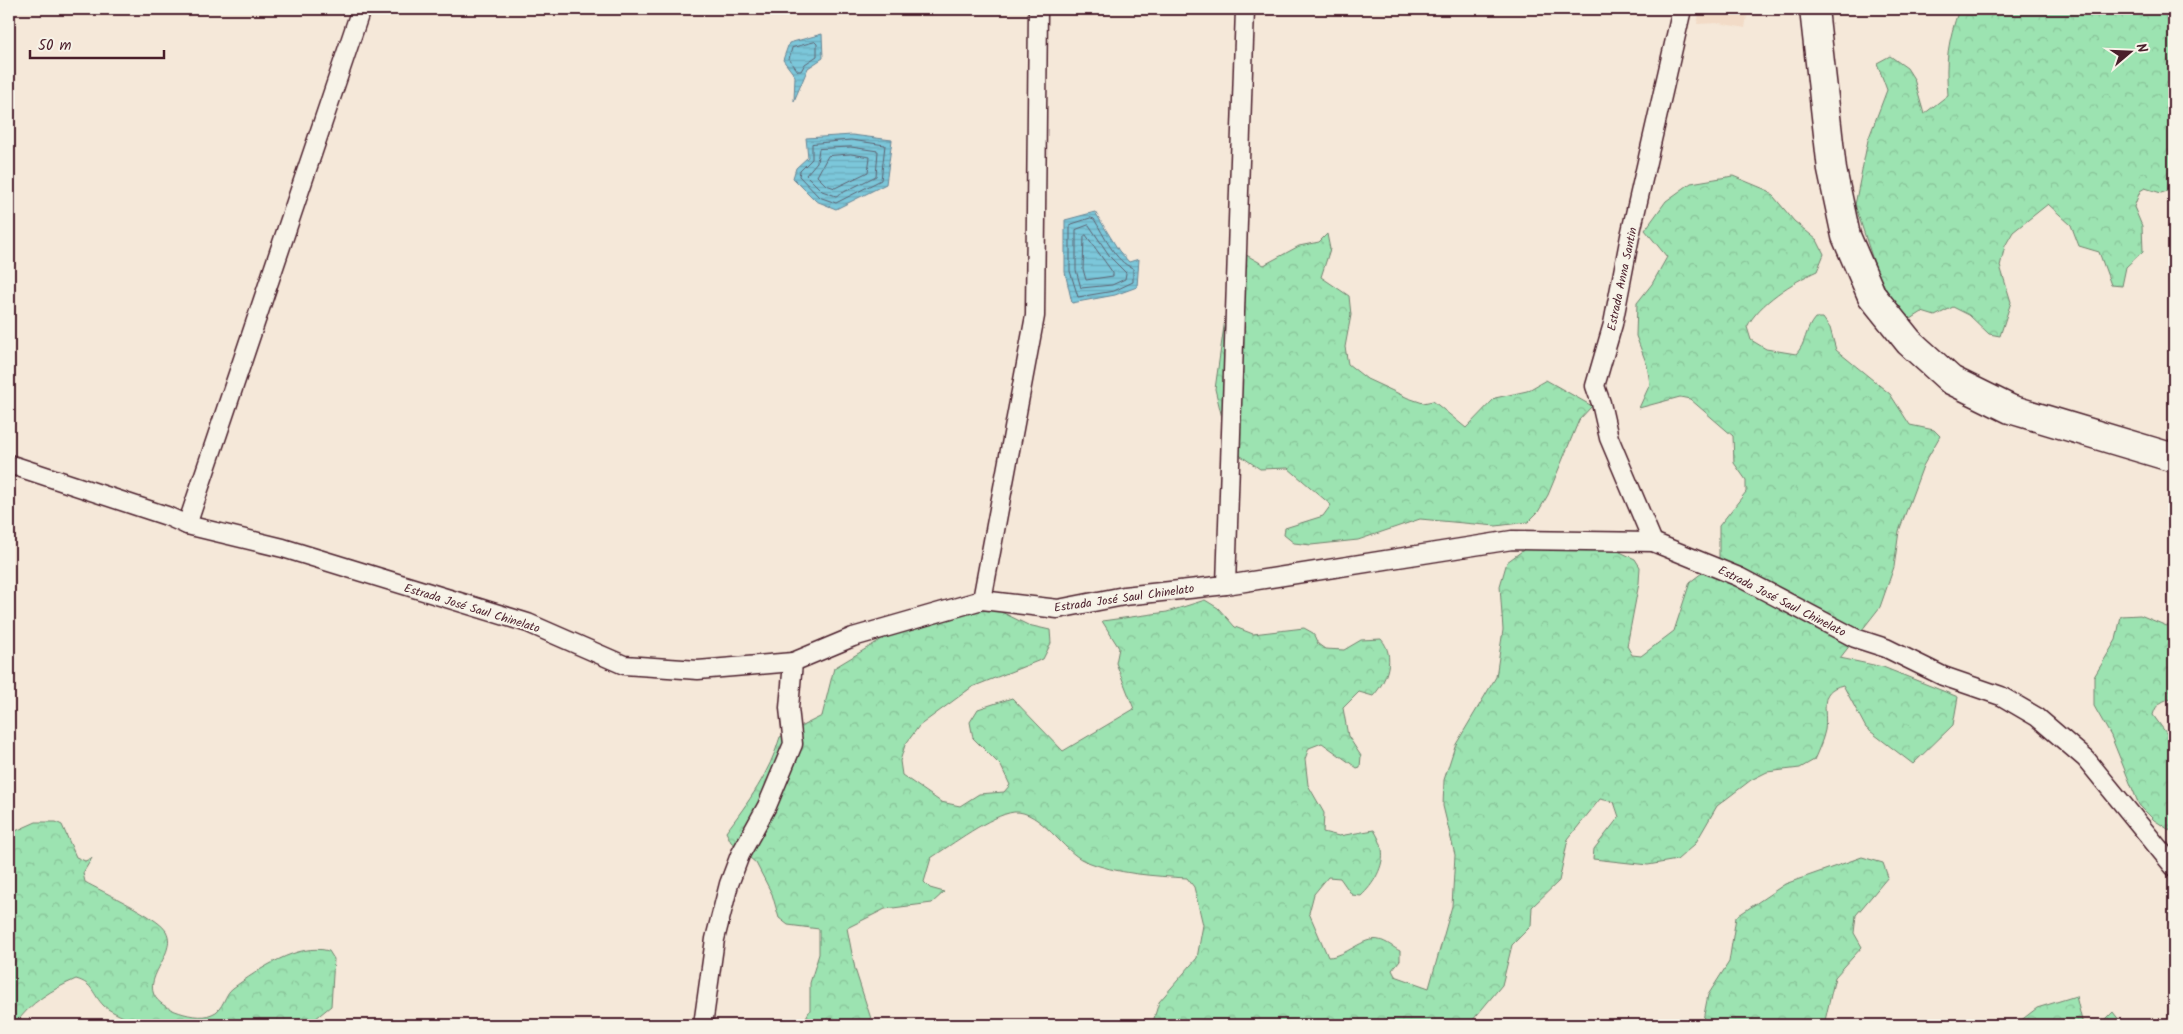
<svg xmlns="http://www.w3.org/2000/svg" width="2183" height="1034" font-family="Kalam,sans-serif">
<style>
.built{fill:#f2dbc7}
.forest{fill:url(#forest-crowns);stroke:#73816e}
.water{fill:url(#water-rules);stroke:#678494}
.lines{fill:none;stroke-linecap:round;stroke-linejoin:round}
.shore{stroke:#5e6271;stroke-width:1}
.minor-casing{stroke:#4a1f2b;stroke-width:21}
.primary-casing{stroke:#4a1f2b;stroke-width:31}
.minor{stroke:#f7f3e8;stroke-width:18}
.primary{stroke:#f7f3e8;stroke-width:28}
.labels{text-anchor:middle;stroke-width:4;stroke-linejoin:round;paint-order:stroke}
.street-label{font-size:12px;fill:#4a1f2b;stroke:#f7f3e8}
</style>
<defs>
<pattern id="forest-crowns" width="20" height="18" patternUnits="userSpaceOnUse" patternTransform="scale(1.25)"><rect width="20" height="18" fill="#9ce3b1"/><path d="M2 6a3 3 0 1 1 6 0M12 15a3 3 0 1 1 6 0" fill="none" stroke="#88c298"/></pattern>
<pattern id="water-rules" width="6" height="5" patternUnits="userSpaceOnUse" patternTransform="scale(1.25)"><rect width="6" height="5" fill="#7bc7da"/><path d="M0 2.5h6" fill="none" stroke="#6caabb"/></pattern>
</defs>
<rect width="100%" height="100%" fill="#f5e8d9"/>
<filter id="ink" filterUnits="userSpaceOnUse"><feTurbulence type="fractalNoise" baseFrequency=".02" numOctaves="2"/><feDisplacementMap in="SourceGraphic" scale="10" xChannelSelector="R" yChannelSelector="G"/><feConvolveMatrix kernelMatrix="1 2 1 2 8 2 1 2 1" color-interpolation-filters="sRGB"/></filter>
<g filter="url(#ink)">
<polygon class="built" points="1700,9 1748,9 1745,28 1719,23 1697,24"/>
<g class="forest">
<path d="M1959 9H2174V189L2161 193 2145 188 2140 191 2134 207 2142 226 2143 251 2126 267 2122 286 2111 285 2099 252 2079 246 2071 225 2048 204 2013 232 2005 246 2000 266 2011 302 2000 336 1989 334 1969 315 1953 307 1935 316 1922 312 1911 319 1895 306 1877 272 1855 205 1868 140 1887 90 1877 63 1890 56 1907 68 1914 79 1924 114 1948 95C1945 59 1948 42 1959 9Z"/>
<path d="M1733 176 1769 191 1794 221 1817 240 1824 254 1817 271C1793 282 1759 303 1747 327L1751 340 1766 349 1796 354C1806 344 1805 329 1815 318H1823L1830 328 1836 350 1890 394 1910 425 1934 430 1940 436 1923 466 1899 531 1894 567 1880 607 1840 658 1883 667 1958 697 1953 725 1913 764 1866 728 1843 685C1817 691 1828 710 1825 730 1823 740 1818 751 1814 760L1800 768 1767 772 1751 780 1717 806 1695 844 1677 860 1648 865 1593 859 1594 849 1619 817 1614 802 1600 799 1568 839 1559 881 1532 907 1531 926 1512 945 1502 985 1472 1021 1471 1025H1152L1159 1002 1197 958 1203 925 1194 887 1187 878C1153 876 1117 874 1085 861 1063 852 1041 810 1014 812 991 815 951 845 931 858L924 882 930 888 944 892 932 903 885 909 847 928 855 969 873 1025H802L810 1010V983L819 954V929L788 925 779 918 772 894 756 863 731 842 726 832C748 803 770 772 780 737L822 716 834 668 897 630 989 606 1028 625 1050 630 1051 643 1043 659 972 687 919 726 905 745 900 761 902 775 941 802 960 806 979 794 1004 792 1010 785 1001 766 973 738 970 722 978 709 1012 698 1063 751 1134 709 1116 663 1119 648 1102 621 1167 612 1205 600 1218 608 1235 627 1253 634 1304 628 1313 633 1318 644 1325 649 1344 650 1361 640 1381 639C1396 656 1387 681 1373 696L1359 692 1343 708 1348 736 1361 756 1360 767 1357 768 1322 743 1309 748 1305 759 1308 785 1324 813 1323 832 1339 836 1374 830C1377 835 1381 842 1382 849 1385 866 1373 885 1361 896L1352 895 1340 878 1328 877 1314 894 1309 913 1328 957C1346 957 1363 936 1379 940 1386 941 1394 948 1400 951V960L1392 970 1395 976 1429 988 1452 906 1455 855 1443 806 1444 780 1455 746 1496 677 1503 630 1500 586 1507 562 1529 546 1605 545 1635 559 1640 567 1639 583 1627 646 1632 655 1641 656 1674 631 1690 582 1719 560V526L1746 492V480L1734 463 1733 436 1690 399 1680 397 1639 408 1650 384 1647 365 1636 336 1637 303 1652 284 1667 257 1645 230 1666 201 1691 183Z"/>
<polygon points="1327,234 1330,249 1321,277 1349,296 1351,315 1345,347 1348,364 1367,379 1408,398 1423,403 1433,401 1466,428 1495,398 1527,391 1546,380 1592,406 1579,420 1548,495 1538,512 1528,522 1496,526 1420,519 1358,540 1311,545 1294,543 1284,535 1285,528 1323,516 1331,505 1288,468 1260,469 1238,454 1226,434 1215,389 1234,256 1241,252 1264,265 1299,246 1319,242"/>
<path d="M2140 615 2167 626 2174 622V697C2163 701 2156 703 2153 715L2174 744V833L2154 820 2139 805 2111 736 2094 706V677L2116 640 2121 616Z"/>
<path d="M36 822H56L62 825 76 857 85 861 92 858 83 873 85 882C101 891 158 917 166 931 181 958 122 989 175 1011 186 1015 201 1019 212 1014 224 1010 224 994 233 988 258 970 298 942 329 951L334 959 331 1006 315 1019 302 1025H134C126 1016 113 1014 104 1006 92 994 94 984 76 979 53 989 29 1003 15 1025H9V834Z"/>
<polygon points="1862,857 1883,863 1888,877 1856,915 1854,933 1862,947 1835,977 1824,1025 1702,1025 1708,995 1729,962 1736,917 1785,884"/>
<polygon points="2076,996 2083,1025 2015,1025 2037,1008"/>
<polygon points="2113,1012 2123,1025 2100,1025"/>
</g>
<g class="water">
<polygon points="822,34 823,58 808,68 794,101 795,76 783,60 789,43"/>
<polygon points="852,135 892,140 886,184 836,209 816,201 793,178 796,168 808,157 806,138"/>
<polygon points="1095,212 1119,251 1129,262 1139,259 1137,287 1115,295 1072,303 1065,272 1065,220"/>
</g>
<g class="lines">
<g class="shore">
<polygon points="815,42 817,44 817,56 805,64 801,71 798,71 789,59 792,48"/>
<polygon points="851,140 885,145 881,180 836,203 819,197 799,176 800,171 812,159 812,144"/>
<polygon points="851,147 878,151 876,176 836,196 822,191 806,175 817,162 819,149"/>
<polygon points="851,154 870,157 868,172 835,188 826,185 817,176 828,156"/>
<path d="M1091 218 1094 219C1104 235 1115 262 1133 268V282L1114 291 1078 297 1070 271V225Z"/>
<polygon points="1089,225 1111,258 1126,273 1125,279 1112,285 1081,288 1076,270 1076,230"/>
<polygon points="1086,235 1113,273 1113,276 1086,280 1083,269 1084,237"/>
</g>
<g class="minor-casing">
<g id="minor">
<polyline points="9,464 167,516 187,525 283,548 528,623 624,665 698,670 793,662 853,637 982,600 1058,609 1124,596 1226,585 1512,540 1653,542 1739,577 1855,638 1886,648 1943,676 2001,696 2037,717 2086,759 2174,867"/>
<polyline points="187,525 361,9"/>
<polyline points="1653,542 1609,438 1601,403 1595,386 1613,324 1630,236 1682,9"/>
<polyline points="1226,585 1245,9"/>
<polyline points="982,600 1035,316 1038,9"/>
<polyline points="703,1025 715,939 729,884 740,855 767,806 793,744 789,708 793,662"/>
</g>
</g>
<g class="primary-casing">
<polyline id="primary" points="1814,9 1832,170 1846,236 1872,296 1909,342 1951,380 2010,409 2174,458"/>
</g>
<use href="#minor" class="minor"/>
<use href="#primary" class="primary"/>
</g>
</g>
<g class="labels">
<g class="street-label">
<text transform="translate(1622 279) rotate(-78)" y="4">Estrada Anna Santin</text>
<text transform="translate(1124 598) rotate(-8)" y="4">Estrada José Saul Chinelato</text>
<text transform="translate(1782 601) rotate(27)" y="4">Estrada José Saul Chinelato</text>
<text transform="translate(472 608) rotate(17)" y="4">Estrada José Saul Chinelato</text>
</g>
</g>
<rect width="2183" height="1034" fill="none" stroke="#f7f3e8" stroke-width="30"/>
<rect x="15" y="15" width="2153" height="1004" fill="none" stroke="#4a1f2b" stroke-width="2" filter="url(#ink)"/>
<g transform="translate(2130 52) rotate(71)" stroke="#f7f3e8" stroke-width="4" paint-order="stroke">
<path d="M0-4L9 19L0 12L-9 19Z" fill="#4a1f2b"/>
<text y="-8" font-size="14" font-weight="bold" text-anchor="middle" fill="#4a1f2b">N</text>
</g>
<path d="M30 50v8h134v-8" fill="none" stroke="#4a1f2b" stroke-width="2.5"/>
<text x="38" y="50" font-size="15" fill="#4a1f2b" stroke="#f7f3e8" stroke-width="4" paint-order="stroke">50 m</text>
</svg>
